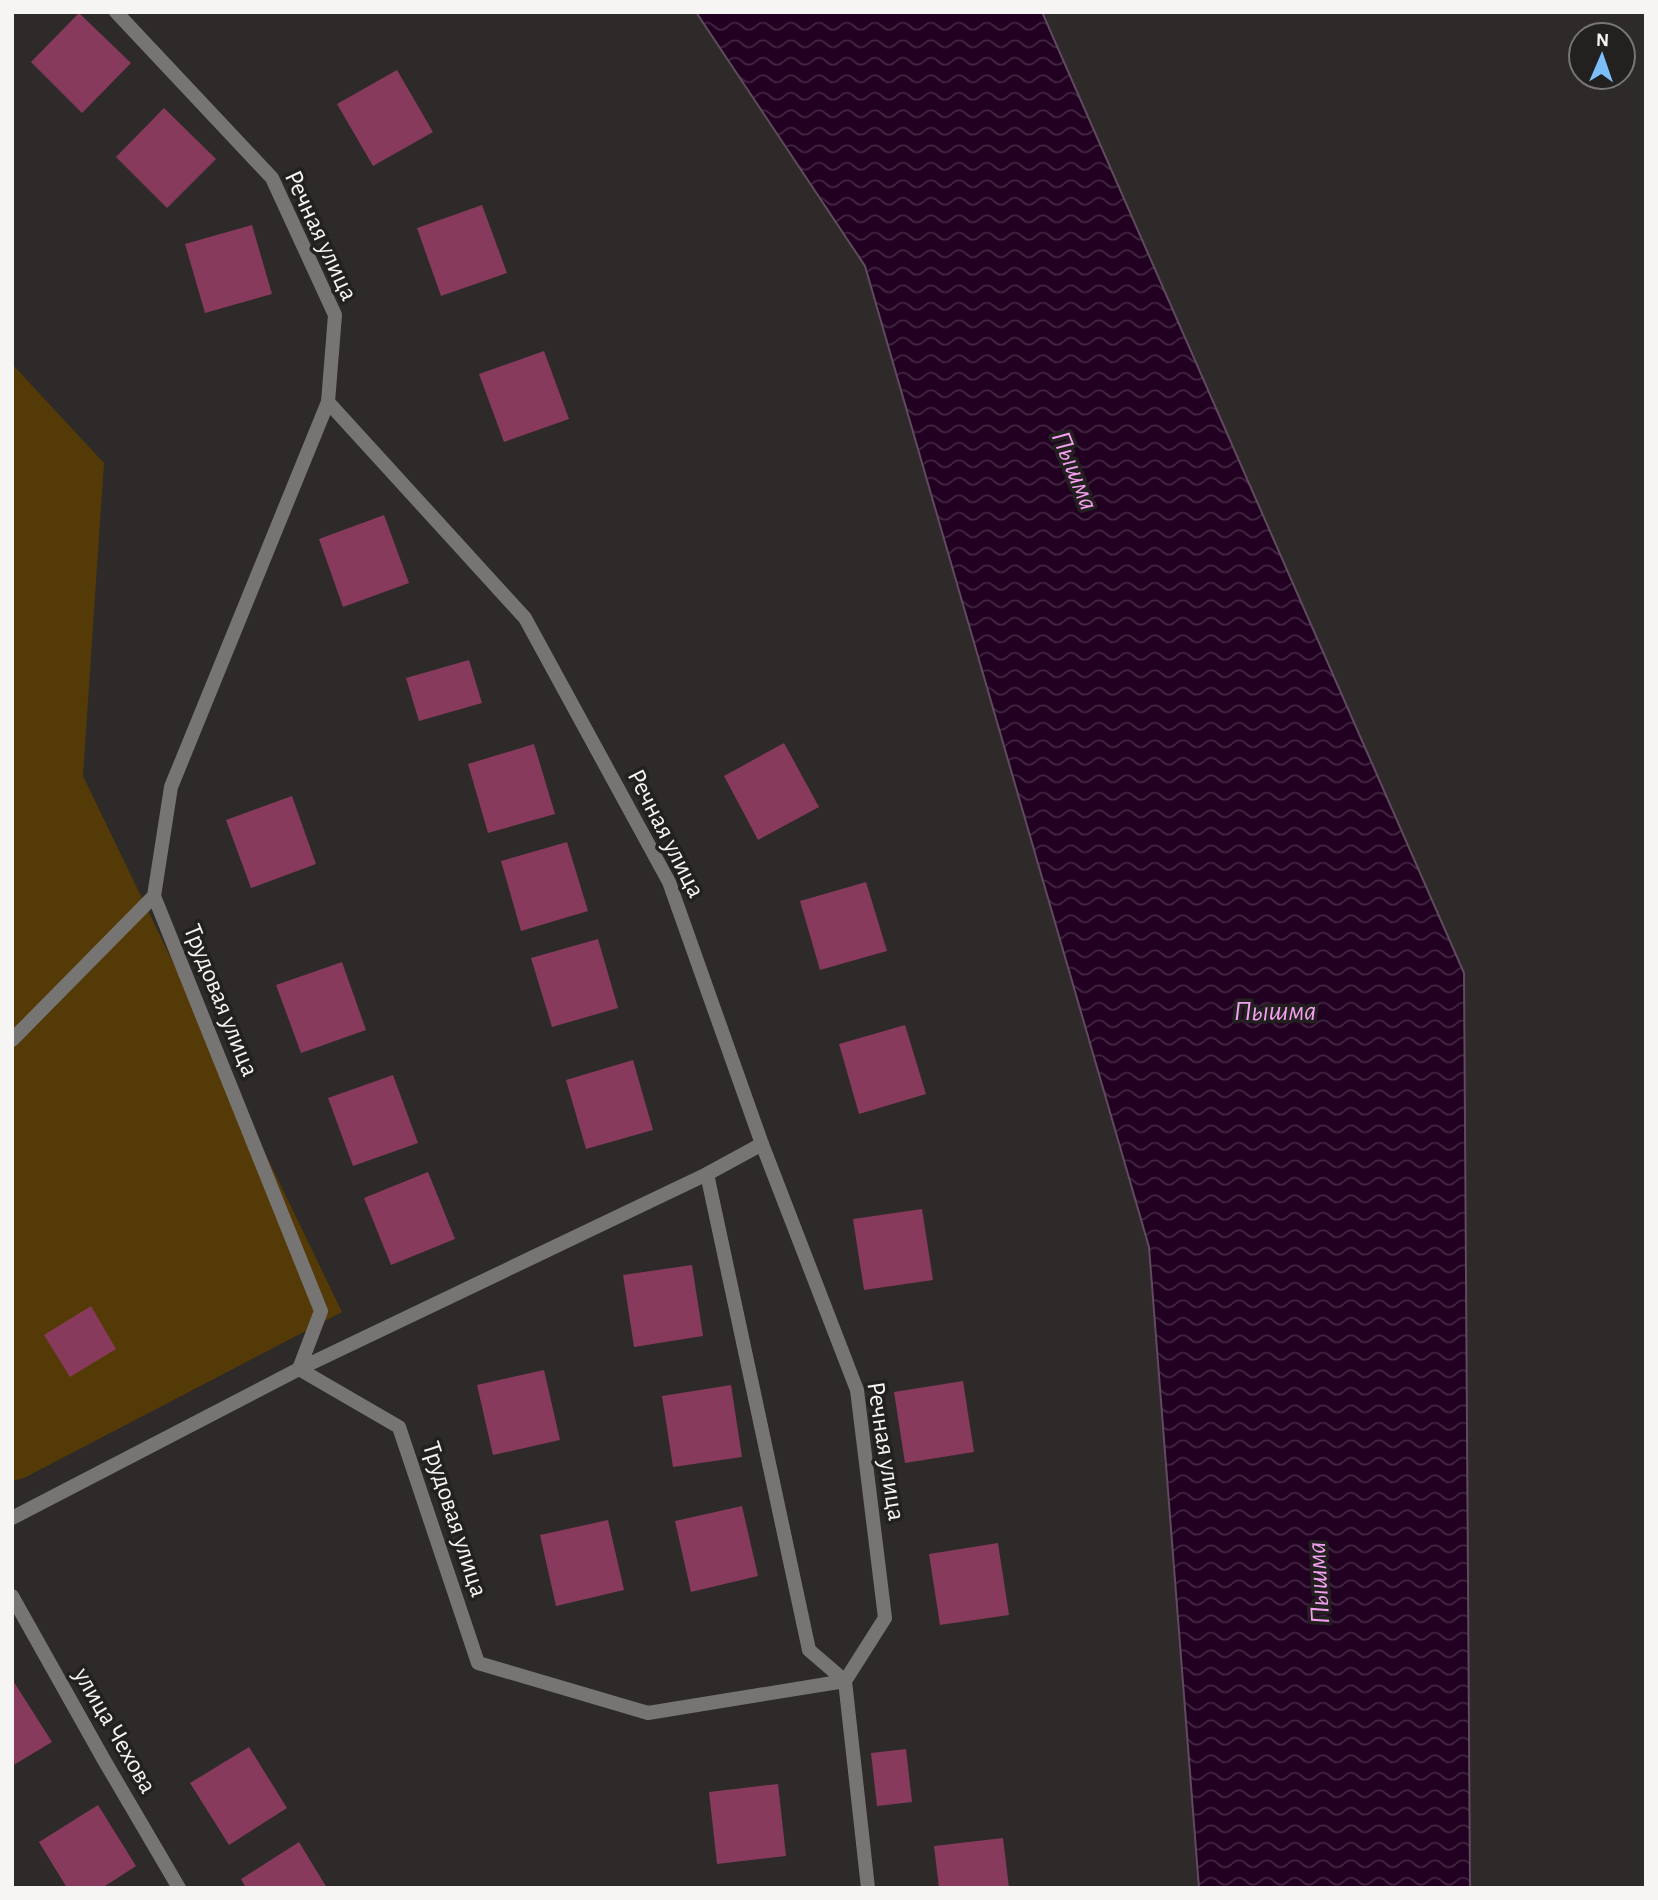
<svg xmlns="http://www.w3.org/2000/svg" width="1658" height="1900" font-family="'Alegreya Sans',sans-serif">
<style>
.garden{fill:#543a07}
.water{fill:url(#water-waves);stroke:#614960;stroke-width:2}
.building{fill:#873a5b}
.lines{fill:none;stroke-linecap:round;stroke-linejoin:round}
.minor{stroke:#777574;stroke-width:14}
.labels{text-anchor:middle;stroke-width:7;stroke-linejoin:round;paint-order:stroke}
.street-label{font-size:26px;fill:#f7f4f4;stroke:#232020}
.water-label{font-size:28px;font-style:italic;fill:#f39fef;stroke:#232020}
</style>
<defs>
<pattern id="water-waves" width="16" height="10" patternUnits="userSpaceOnUse" patternTransform="scale(1.75)"><rect width="16" height="10" fill="#210021"/><path d="M0 5q4-4 8 0t8 0" fill="none" stroke="#422642"/></pattern>
</defs>
<rect width="100%" height="100%" fill="#2d2a29"/>
<polygon class="garden" points="12,364 104,463 83,776 342,1312 24,1478 12,1481"/>
<polygon class="water" points="696,12 1042,12 1464,973 1470,1888 1199,1888 1149,1247 865,266"/>
<g class="building">
<polygon points="79,13 131,63 82,113 31,62"/>
<polygon points="397,70 433,132 373,166 337,104"/>
<polygon points="164,108 216,159 167,208 116,157"/>
<polygon points="482,205 507,273 441,296 417,228"/>
<polygon points="252,225 272,294 205,313 185,244"/>
<polygon points="544,351 569,419 504,442 479,374"/>
<polygon points="384,515 409,583 343,607 319,539"/>
<polygon points="469,660 482,703 419,721 406,678"/>
<polygon points="784,743 819,807 758,840 724,776"/>
<polygon points="534,744 555,814 488,833 468,764"/>
<polygon points="292,796 316,864 251,888 226,820"/>
<polygon points="567,842 588,911 521,931 501,861"/>
<polygon points="866,882 887,951 820,970 800,901"/>
<polygon points="598,939 618,1008 552,1027 531,958"/>
<polygon points="342,962 366,1030 301,1053 276,985"/>
<polygon points="905,1025 926,1094 859,1114 839,1044"/>
<polygon points="633,1060 653,1130 586,1149 566,1080"/>
<polygon points="393,1075 418,1143 353,1166 328,1098"/>
<polygon points="428,1172 455,1239 391,1265 364,1198"/>
<polygon points="922,1209 933,1280 864,1290 853,1219"/>
<polygon points="692,1265 703,1336 634,1347 623,1275"/>
<polygon points="91,1306 116,1349 70,1377 44,1335"/>
<polygon points="544,1370 560,1440 493,1455 477,1385"/>
<polygon points="963,1381 974,1452 905,1463 894,1392"/>
<polygon points="731,1385 742,1457 673,1467 662,1396"/>
<polygon points="742,1506 758,1576 691,1592 675,1521"/>
<polygon points="608,1520 624,1590 556,1606 540,1535"/>
<polygon points="998,1543 1009,1615 940,1625 929,1554"/>
<polygon points="12,1679 52,1742 12,1766"/>
<polygon points="249,1747 287,1808 229,1845 190,1783"/>
<polygon points="906,1749 912,1802 877,1806 871,1753"/>
<polygon points="778,1784 786,1856 717,1864 709,1792"/>
<polygon points="98,1805 136,1866 102,1888 67,1888 39,1842"/>
<polygon points="1003,1838 1009,1888 939,1888 934,1846"/>
<polygon points="299,1842 327,1888 246,1888 241,1879"/>
</g>
<g class="lines">
<g class="minor">
<polyline points="116,12 272,178 335,315 328,402 525,618 669,882 762,1144 857,1390 885,1618 845,1681 868,1888"/>
<polyline points="154,896 321,1311 299,1369 399,1427 478,1663 648,1713 845,1681"/>
<polyline points="12,1040 154,896 171,787 328,402"/>
<polyline points="707,1174 809,1650 845,1681"/>
<polyline points="12,1518 299,1369 707,1174 762,1144"/>
<polyline points="12,1596 104,1760 179,1888"/>
</g>
</g>
<g class="labels">
<g class="street-label">
<text transform="translate(322 235) rotate(65)" y="9">Речная улица</text>
<text transform="translate(667 833) rotate(63)" y="9">Речная улица</text>
<text transform="translate(222 1000) rotate(68)" y="9">Трудовая улица</text>
<text transform="translate(887 1451) rotate(81)" y="9">Речная улица</text>
<text transform="translate(456 1519) rotate(72)" y="9">Трудовая улица</text>
<text transform="translate(116 1730) rotate(60)" y="9">улица Чехова</text>
</g>
<g class="water-label">
<text transform="translate(1076 470) rotate(68)" y="10">Пышма</text>
<text x="1275" y="1020">Пышма</text>
<text transform="translate(1317 1583) rotate(-93)" y="10">Пышма</text>
</g>
</g>
<rect width="1658" height="1900" fill="none" stroke="#f7f4f4" stroke-width="28"/>
<g transform="translate(1602 56) rotate(2)"><circle r="33" fill="#232020" stroke="#787575" stroke-width="2"/>
<path d="M0-5L12 26L0 18L-12 26Z" fill="#7cbef9"/>
<text y="-10" font-size="19" font-weight="bold" text-anchor="middle" fill="#f7f4f4">N</text>
</g>
</svg>
